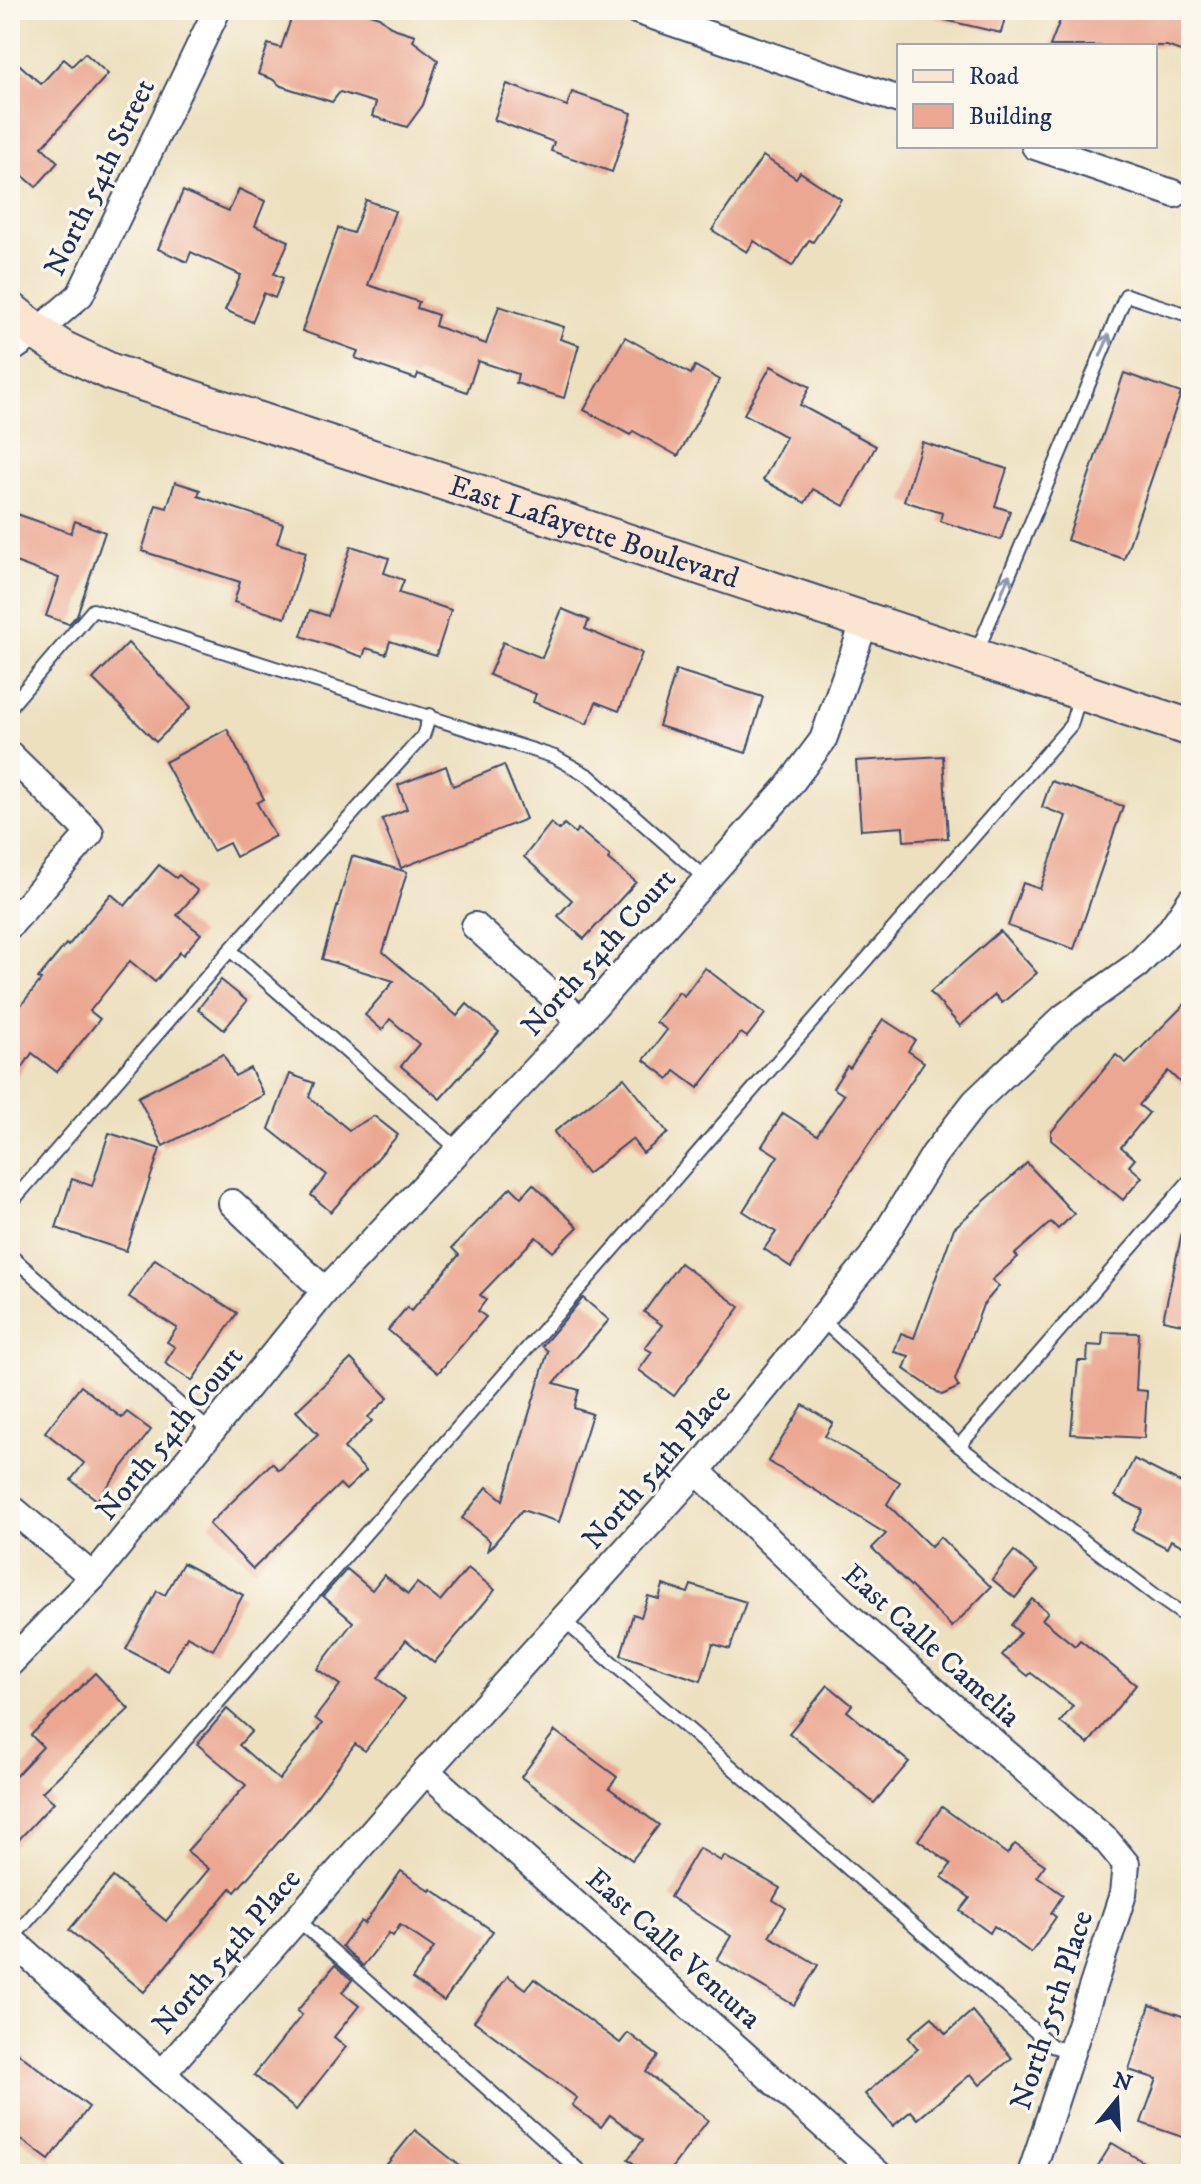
<svg xmlns="http://www.w3.org/2000/svg" width="1201" height="2184" font-family="'IM FELL DW Pica',serif">
<style>
.building{fill:#eba792}
.lines{fill:none;stroke-linecap:round;stroke-linejoin:round}
.lane-casing{stroke:#3a4a6d;stroke-width:16}
.street-casing{stroke:#3a4a6d;stroke-width:30}
.secondary-casing{stroke:#3a4a6d;stroke-width:40}
.lane{stroke:#fff;stroke-width:12}
.street{stroke:#fff;stroke-width:26}
.secondary{stroke:#fce5d0;stroke-width:36}
.oneway{stroke:#8d97ae}
.labels{text-anchor:middle;stroke-width:7;stroke-linejoin:round;paint-order:stroke}
.street-label{font-size:30px;fill:#1b2f5e;stroke:#fbf7ec}
</style>
<rect width="100%" height="100%" fill="#fbf7ec"/>
<filter id="ink" filterUnits="userSpaceOnUse"><feTurbulence type="fractalNoise" baseFrequency=".0125" numOctaves="2"/><feDisplacementMap in="SourceGraphic" scale="16" xChannelSelector="R" yChannelSelector="G"/><feConvolveMatrix kernelMatrix="1 2 1 2 8 2 1 2 1" color-interpolation-filters="sRGB"/></filter>
<filter id="wash" filterUnits="userSpaceOnUse"><feTurbulence type="fractalNoise" baseFrequency=".006" numOctaves="4" result="noise"/><feDisplacementMap in="SourceGraphic" scale="32" xChannelSelector="R" yChannelSelector="G"/><feGaussianBlur stdDeviation="1.8" result="paint"/><feColorMatrix in="noise" values="0 0 0 0 0 0 0 0 0 0 0 0 0 0 0 0 0 1.4 0 .05"/><feComposite in="paint" operator="in"/></filter>
<g filter="url(#wash)">
<rect width="100%" height="100%" fill="#ede0bf"/>
<g id="blocks">
<g class="building">
<polygon points="294,10 357,10 379,17 393,28 415,35 413,41 438,60 423,105 407,127 372,116 376,103 340,92 332,102 281,86 272,79 258,74 268,44 281,48"/>
<polygon points="937,10 1007,10 1001,33 936,18"/>
<polygon points="1064,10 1169,10 1191,18 1191,32 1183,52 1167,46 1050,46"/>
<polygon points="85,53 108,74 42,147 58,162 36,187 22,175 10,189 10,56 41,84 64,59 72,66"/>
<polygon points="507,84 567,106 572,92 632,113 612,172 551,151 554,142 494,120"/>
<polygon points="763,156 796,178 800,172 841,199 813,242 809,240 792,266 754,241 747,252 712,230"/>
<polygon points="239,189 265,201 255,226 289,241 274,274 283,278 275,298 264,293 252,322 225,310 241,275 191,252 187,262 158,249 183,191 229,211"/>
<polygon points="366,200 395,211 368,285 419,302 417,308 438,315 435,326 486,344 499,306 564,327 560,339 579,345 564,398 516,383 518,374 478,361 467,392 418,374 416,379 355,358 358,351 302,331 338,228 353,233"/>
<polygon points="625,337 691,374 695,366 720,380 678,456 633,431 630,435 584,410"/>
<polygon points="771,366 810,387 800,405 876,446 844,506 813,489 805,503 763,480 786,437 744,414"/>
<polygon points="1124,373 1181,393 1124,559 1067,540"/>
<polygon points="922,442 1007,469 995,506 1010,511 1001,540 940,521 942,513 904,501"/>
<polygon points="175,482 200,490 198,496 283,524 277,543 306,552 285,618 234,602 240,582 142,551 156,505 167,508"/>
<polygon points="14,513 71,533 75,521 105,532 77,615 69,624 46,616 59,578 10,560 10,525"/>
<polygon points="351,546 389,558 384,573 404,580 399,593 451,610 436,656 390,641 386,654 366,648 363,657 301,636 310,610 328,616"/>
<polygon points="562,609 589,620 585,629 642,653 619,711 596,702 587,724 533,702 536,694 489,675 503,642 542,658"/>
<polygon points="128,643 191,707 156,742 93,679"/>
<polygon points="676,670 763,697 746,753 659,726"/>
<polygon points="227,729 264,799 257,803 275,836 236,857 229,843 213,851 165,762"/>
<polygon points="943,756 948,838 904,841 903,827 861,830 856,761"/>
<polygon points="504,765 526,819 401,868 382,819 407,809 398,785 446,766 453,786"/>
<polygon points="1051,781 1123,806 1074,949 1008,926 1023,883 1040,889 1066,816 1042,807"/>
<polygon points="551,823 559,830 564,824 575,833 578,829 610,856 608,859 636,882 584,939 558,916 572,900 524,857"/>
<polygon points="352,856 407,872 383,952 457,1016 467,1004 499,1032 440,1099 401,1066 419,1044 390,1019 382,1030 365,1015 394,981 322,959"/>
<polygon points="159,865 176,878 179,875 198,891 177,915 201,934 183,955 180,952 155,982 130,961 90,1011 100,1019 57,1072 32,1053 10,1087 10,1019 41,980 38,978 66,944 68,946 111,894 125,906"/>
<polygon points="1000,931 1037,973 1002,1003 995,995 960,1026 930,992"/>
<polygon points="705,968 765,1014 747,1037 741,1033 698,1088 675,1071 669,1079 644,1060 667,1030 656,1022 679,992 684,996"/>
<polygon points="221,980 247,1001 224,1030 198,1009"/>
<polygon points="1191,998 1191,1093 1168,1071 1139,1105 1149,1113 1121,1147 1135,1159 1129,1166 1142,1177 1123,1200 1051,1140 1051,1132 1116,1055 1126,1063"/>
<polygon points="883,1019 915,1040 908,1051 924,1062 847,1177 791,1267 764,1249 776,1232 743,1211 778,1156 762,1146 783,1113 817,1135 844,1095 833,1088 847,1066 850,1068"/>
<polygon points="223,1054 235,1076 250,1068 264,1095 163,1146 138,1097"/>
<polygon points="290,1074 314,1083 309,1097 349,1130 374,1116 398,1135 331,1212 311,1195 327,1175 269,1129"/>
<polygon points="624,1078 668,1133 643,1153 632,1139 587,1174 554,1132"/>
<polygon points="109,1133 160,1149 126,1251 56,1228 72,1179 92,1186"/>
<polygon points="1027,1163 1074,1214 1058,1229 1051,1222 1015,1254 1018,1257 992,1280 999,1286 983,1305 955,1380 959,1387 942,1395 904,1369 909,1356 894,1352 901,1333 914,1338 954,1228"/>
<polygon points="533,1184 578,1227 553,1252 536,1237 480,1295 486,1300 478,1311 486,1317 438,1373 388,1330 407,1307 411,1311 459,1255 452,1248 511,1187 521,1197"/>
<polygon points="1182,1232 1191,1233 1191,1326 1163,1320"/>
<polygon points="155,1259 237,1313 192,1381 165,1363 175,1347 167,1342 177,1328 129,1297"/>
<polygon points="680,1263 740,1307 674,1396 639,1370 652,1352 645,1348 662,1325 644,1312"/>
<polygon points="583,1298 609,1320 554,1383 579,1390 574,1408 592,1414 559,1522 522,1510 487,1552 490,1541 462,1518 487,1487 503,1500 548,1351 542,1346"/>
<polygon points="1103,1332 1139,1333 1136,1390 1147,1391 1144,1438 1071,1434 1078,1361 1087,1361 1088,1345 1102,1346"/>
<polygon points="351,1359 388,1398 368,1417 372,1421 344,1448 366,1471 346,1490 340,1484 253,1569 209,1524 272,1463 279,1470 318,1434 296,1411"/>
<polygon points="81,1386 122,1418 127,1412 151,1430 97,1500 71,1480 84,1463 45,1432"/>
<polygon points="803,1405 833,1423 825,1436 900,1482 887,1504 931,1547 940,1537 991,1587 952,1627 872,1548 886,1534 768,1461"/>
<polygon points="1134,1459 1191,1488 1191,1550 1171,1540 1167,1548 1132,1530 1143,1510 1115,1496"/>
<polygon points="1014,1551 1038,1571 1015,1598 992,1579"/>
<polygon points="183,1563 243,1595 213,1650 187,1636 168,1671 126,1649 157,1591 165,1595"/>
<polygon points="468,1568 495,1590 434,1663 406,1640 378,1678 405,1699 365,1751 355,1744 308,1808 235,1892 231,1888 144,1992 69,1930 113,1877 166,1921 209,1869 187,1851 246,1785 197,1744 227,1709 252,1731 239,1745 279,1780 322,1724 315,1718 340,1685 317,1669 353,1622 323,1596 347,1569 372,1590 384,1575 408,1594 417,1583 440,1601"/>
<polygon points="663,1585 688,1593 691,1585 746,1602 730,1649 713,1644 701,1681 621,1655 633,1614 641,1617 648,1596 659,1599"/>
<polygon points="1032,1599 1048,1612 1042,1619 1075,1646 1080,1640 1136,1685 1088,1744 1060,1722 1073,1706 1031,1673 1028,1676 1002,1655 1020,1633 1011,1625"/>
<polygon points="95,1673 129,1709 42,1792 54,1802 10,1849 10,1782 43,1747 31,1735"/>
<polygon points="828,1685 852,1705 847,1711 909,1762 874,1803 789,1733"/>
<polygon points="555,1731 617,1777 609,1788 659,1825 632,1860 521,1777"/>
<polygon points="942,1807 1007,1854 1015,1844 1045,1865 1037,1876 1063,1895 1051,1913 1056,1917 1031,1953 994,1926 990,1933 960,1911 970,1898 942,1877 951,1864 918,1840"/>
<polygon points="699,1848 721,1861 724,1856 780,1888 773,1900 786,1908 769,1936 818,1965 794,2005 717,1960 731,1936 670,1897"/>
<polygon points="401,1871 430,1891 431,1889 493,1931 444,2001 412,1979 434,1948 400,1925 393,1936 389,1933 363,1966 342,1946 361,1921 364,1924"/>
<polygon points="335,1965 352,1980 342,1992 359,2006 334,2037 346,2047 296,2110 254,2075 302,2015 297,2011"/>
<polygon points="508,1976 526,1989 534,1979 620,2043 628,2033 658,2056 646,2072 708,2120 667,2174 647,2174 628,2159 643,2140 610,2115 601,2127 572,2105 577,2098 474,2021"/>
<polygon points="1150,2005 1191,2019 1191,2140 1141,2123 1157,2079 1129,2070"/>
<polygon points="972,2011 1012,2058 980,2085 971,2074 918,2119 911,2111 893,2126 865,2094 918,2049 908,2037 932,2017 946,2034"/>
<polygon points="10,2047 89,2107 49,2160 10,2131"/>
<polygon points="415,2130 470,2174 379,2174"/>
<polygon points="1112,2143 1163,2174 1093,2174"/>
</g>
</g>
</g>
<g filter="url(#ink)">
<use href="#blocks" fill-opacity="0" stroke="#3a4a6d" stroke-width="2"/>
<g class="lines">
<g class="lane-casing">
<g id="lane">
<polyline points="976,654 1126,295 1191,316"/>
<polyline points="10,707 93,610 555,757 589,776 706,879"/>
<polyline points="230,950 459,1150"/>
<polyline points="10,1204 230,950 423,736 430,715"/>
<polyline points="10,1255 211,1432"/>
<polyline points="821,1319 959,1446 1155,1595 1191,1620"/>
<polyline points="959,1446 1191,1179"/>
<polyline points="563,1620 1052,2046 1071,2052"/>
<polyline points="297,1919 583,2174"/>
<polyline points="10,1941 1071,725 1080,695"/>
</g>
</g>
<g class="street-casing">
<g id="street">
<polyline points="636,10 899,100"/>
<polyline points="1035,146 1175,194"/>
<polyline points="10,350 37,332 80,295 217,10"/>
<polyline points="10,755 90,833 10,925"/>
<polyline points="475,926 581,1021"/>
<polyline points="232,1203 325,1291"/>
<polyline points="697,1471 845,1613 1107,1841 1126,1864 1123,1894 1031,2174"/>
<polyline points="10,1507 93,1577"/>
<polyline points="10,1663 93,1577 325,1291 581,1021 787,788 823,740 865,621"/>
<polyline points="426,1771 878,2174"/>
<polyline points="10,1939 275,2174"/>
<polyline points="162,2074 426,1771 697,1471 872,1257 934,1155 975,1102 1064,1017 1137,965 1169,932 1191,900"/>
</g>
</g>
<g class="secondary-casing">
<g id="secondary">
<path id="s1" d="M10 310 37 332 62 349 111 372 1191 728"/>
</g>
</g>
<use href="#lane" class="lane"/>
<use href="#street" class="street"/>
<use href="#secondary" class="secondary"/>
</g>
<defs><path id="oneway-shaft" d="M-6 0H5M1.5-3L5.5 0L1.5 3" fill="none" stroke-width="1.6" stroke-linecap="round" stroke-linejoin="round" transform="scale(2)"/></defs>
<g class="oneway">
<use href="#oneway-shaft" transform="translate(1105 345) rotate(-67)"/>
<use href="#oneway-shaft" transform="translate(1005 585) rotate(-67)"/>
</g>
</g>
<g class="labels">
<g class="street-label">
<text transform="translate(99 177) rotate(-64)" y="10">North 54th Street</text>
<text dy="10" stroke="none"><textPath href="#s1" startOffset="628">East Lafayette Boulevard</textPath></text>
<text transform="translate(598 952) rotate(-48)" y="10">North 54th Court</text>
<text transform="translate(169 1433) rotate(-51)" y="10">North 54th Court</text>
<text transform="translate(656 1466) rotate(-49)" y="10">North 54th Place</text>
<text transform="translate(932 1645) rotate(42)" y="10">East Calle Camelia</text>
<text transform="translate(674 1948) rotate(42)" y="10">East Calle Ventura</text>
<text transform="translate(226 1951) rotate(-49)" y="10">North 54th Place</text>
<text transform="translate(1051 2010) rotate(-72)" y="10">North 55th Place</text>
</g>
</g>
<rect width="1201" height="2184" fill="none" stroke="#fbf7ec" stroke-width="40"/>
<rect x="897" y="44" width="260" height="104" fill="#fbf7ec" stroke="#a1a7b3" stroke-width="2"/>
<rect x="913" y="70" width="40" height="12" fill="#fce5d0" stroke="#a1a7b3" stroke-width="2"/>
<text x="969" y="84" font-size="24" fill="#1b2f5e">Road</text>
<rect x="913" y="104" width="40" height="24" fill="#eba792" stroke="#a1a7b3" stroke-width="2"/>
<text x="969" y="124" font-size="24" fill="#1b2f5e">Building</text>
<g transform="translate(1117 2100) rotate(18)" stroke="#fbf7ec" stroke-width="6" paint-order="stroke">
<path d="M0-6L14 30L0 20L-14 30Z" fill="#1b2f5e"/>
<text y="-12" font-size="22" font-weight="bold" text-anchor="middle" fill="#1b2f5e">N</text>
</g>
</svg>
